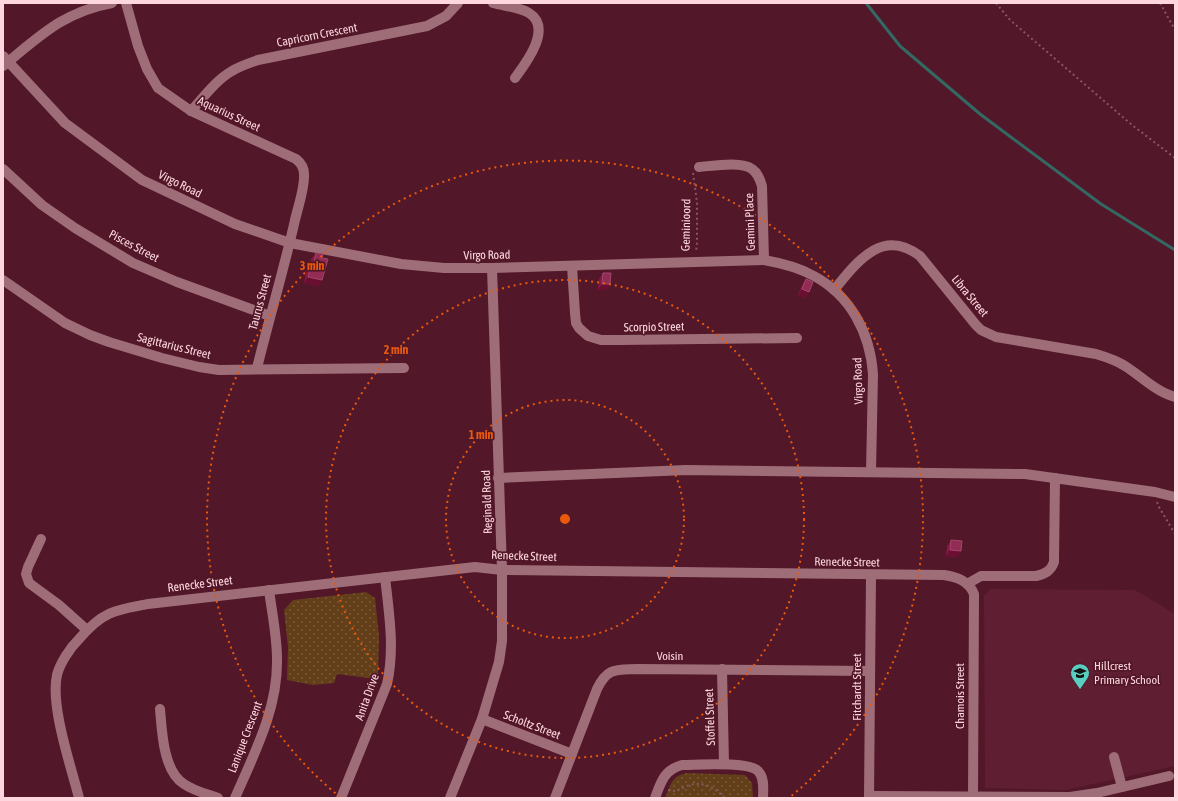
<svg xmlns="http://www.w3.org/2000/svg" width="1178" height="801" font-family="'Asap Condensed',sans-serif">
<style>
.built{fill:#601e32}
.park{fill:url(#park-dots)}
.lines{fill:none;stroke-linecap:round;stroke-linejoin:round}
.stream{stroke:#336962;stroke-width:3}
.path{stroke:#8a5664;stroke-width:2;stroke-dasharray:2 3;stroke-linecap:butt}
.minor{stroke:#9f6d78;stroke-width:10}
.wall{fill:#851744}
.shaded-wall{fill:#6b0f32}
.building{fill:#922c54;stroke:#a3476a}
.ring{fill:none;stroke:#e8590c;stroke-width:2;stroke-dasharray:2 4}
.labels{text-anchor:middle;stroke-width:3.5;stroke-linejoin:round;paint-order:stroke}
.street-label{font-size:12px;fill:#fed7de;stroke:#521729}
.poi-label{font-size:12px;fill:#fed7de;stroke:#521729;text-anchor:start}
.centre{fill:#e8590c;stroke:#521729;stroke-width:2}
.ring-label{font-size:12px;text-anchor:middle;font-weight:bold;fill:#e8590c;stroke:#521729;stroke-width:3.5;stroke-linejoin:round;paint-order:stroke}
</style>
<defs>
<pattern id="park-dots" width="8" height="8" patternUnits="userSpaceOnUse"><rect width="8" height="8" fill="#633f19"/><path d="M2 2h.1M6 6h.1" fill="none" stroke="#7a5a3a" stroke-width="1.8" stroke-linecap="round"/></pattern>
</defs>
<rect width="100%" height="100%" fill="#521729"/>
<polygon class="built" points="991,589 1135,590 1175,614 1175,766 1065,790 985,788 984,596"/>
<g class="park">
<polygon points="366,592 375,598 379,636 378,675 376,679 337,674 334,683 313,685 287,680 288,647 284,610 293,600"/>
<path d="M687 773 745 775 752 783 753 798H665C671 785 671 776 687 773Z"/>
</g>
<g class="lines">
<polyline class="stream" points="866,3 900,46 980,114 1101,204 1175,250"/>
<g class="path">
<polyline points="996,3 1010,20 1132,125 1175,158"/>
<polyline points="1160,3 1175,30"/>
<polyline points="693,173 697,202 697,243 696,252"/>
<polyline points="1157,502 1159,507 1175,534"/>
<path d="M668 790C676 793 681 788 689 785 704 781 715 788 725 798"/>
</g>
<g class="minor">
<path d="M126 3 138 46 147 69 158 88 191 111 296 159C301 163 304 168 304 174 305 187 298 207 295 220 284 269 269 319 257 368"/>
<path d="M493 3C504 6 519 7 529 13 553 28 526 63 515 78"/>
<path d="M3 56 65 123 142 180 235 224 290 243 401 264 444 268H492L764 260C781 263 798 267 814 276 851 296 870 333 873 374L871 472"/>
<path d="M3 66C40 36 63 12 112 3"/>
<path d="M191 111C203 98 216 80 232 71 240 66 250 63 258 60L427 26 446 16 458 3"/>
<path d="M699 167C713 166 741 161 752 169 758 173 760 180 762 186L764 260"/>
<polyline points="3,169 42,205 75,228 133,263 177,282 270,316"/>
<polyline points="572,266 575,313 576,323 579,328 588,336 601,340 620,340 797,338"/>
<polyline points="3,280 65,323 90,335 109,342 162,358 199,367 219,370 404,368"/>
<path d="M834 290C857 262 882 227 920 256L976 325 981 330 996 337 1096 354C1106 357 1116 360 1125 366 1141 376 1156 392 1175 397"/>
<polyline points="498,478 686,470 1025,474 1155,492 1175,497"/>
<polyline points="41,539 28,567 26,574 29,583 59,605 87,630"/>
<path d="M967 584 981 576H1036C1045 574 1051 571 1054 562L1055 478"/>
<polyline points="722,669 724,764"/>
<path d="M160 709C162 731 163 771 184 784 194 791 207 794 218 798"/>
<polyline points="482,719 572,754"/>
<polyline points="1114,757 1122,787"/>
<polyline points="869,796 1070,797 1097,793 1169,776"/>
<path d="M79 798C71 766 50 706 57 675 60 663 70 648 79 639 102 612 114 610 148 604L475 567 502 570 944 575C957 577 969 581 974 594L973 798"/>
<path d="M235 798C254 754 278 709 277 659 277 636 272 613 269 590"/>
<path d="M341 798 387 684C395 649 389 613 385 577"/>
<polyline points="450,798 482,719 499,662 502,641 502,570 492,268"/>
<path d="M555 798 597 689C608 667 616 670 638 669L870 671"/>
<path d="M655 798C661 782 664 770 682 765 697 765 748 761 758 771 765 778 763 790 763 798"/>
<polyline points="869,798 871,576"/>
</g>
</g>
<g class="wall">
<polygon points="316,253 322,280 318,286 304,283 306,271 310,267 311,259"/>
<polygon points="603,273 610,284 606,290 598,290 599,279"/>
<polygon points="806,279 809,292 805,298 798,295 802,285"/>
<polygon points="951,540 961,551 957,557 946,556 947,546"/>
</g>
<g class="shaded-wall">
<polygon points="308,277 322,280 318,286 304,283"/>
<polygon points="602,284 610,284 606,290 598,290"/>
<polygon points="802,289 809,292 805,298 798,295"/>
<polygon points="950,550 961,551 957,557 946,556"/>
</g>
<g class="building">
<polygon points="316,253 323,254 322,258 328,259 322,280 308,277 311,265 313,266"/>
<polygon points="603,273 611,273 610,284 602,284"/>
<polygon points="806,279 813,282 809,292 802,289"/>
<polygon points="951,540 962,541 961,551 950,550"/>
</g>
<g class="ring">
<circle cx="565" cy="519" r="119"/>
<circle cx="565" cy="519" r="239"/>
<path d="M340 797A358 358 0 1 1 790 797"/>
</g>
<defs>
<g id="school-pin" transform="scale(1)"><path d="M0 17L-7.5 6A9.5 9.5 0 1 1 7.5 6Z" fill="#58cec0" stroke="#521729"/><path d="M0-5L7-2L0 1L-7-2ZM-4 1L0 2.5L4 1V4Q0 6-4 4Z" fill="#111"/></g>
</defs>
<g fill-rule="evenodd">
<use href="#school-pin" x="1080" y="673"/>
</g>
<g class="labels">
<g class="street-label">
<text transform="translate(317 35) rotate(-11)" y="4">Capricorn Crescent</text>
<text transform="translate(229 114) rotate(25)" y="4">Aquarius Street</text>
<text transform="translate(180 184) rotate(26)" y="4">Virgo Road</text>
<text transform="translate(750 222) rotate(-92)" y="4">Gemini Place</text>
<text transform="translate(686 225) rotate(-89)" y="4">Geminioord</text>
<text transform="translate(134 246) rotate(28)" y="4">Pisces Street</text>
<text transform="translate(487 255) rotate(-1)" y="4">Virgo Road</text>
<text transform="translate(970 296) rotate(50)" y="4">Libra Street</text>
<text transform="translate(260 302) rotate(-75)" y="4">Taurus Street</text>
<text transform="translate(654 327) rotate(-1)" y="4">Scorpio Street</text>
<text transform="translate(174 346) rotate(14)" y="4">Sagittarius Street</text>
<text transform="translate(858 381) rotate(-92)" y="4">Virgo Road</text>
<text transform="translate(487 502) rotate(-92)" y="4">Reginald Road</text>
<text transform="translate(524 556) rotate(2)" y="4">Renecke Street</text>
<text transform="translate(847 562) rotate(1)" y="4">Renecke Street</text>
<text transform="translate(200 584) rotate(-7)" y="4">Renecke Street</text>
<text x="670" y="660">Voisin</text>
<text transform="translate(857 687) rotate(-90)" y="4">Fitchardt Street</text>
<text transform="translate(960 696) rotate(-90)" y="4">Chamois Street</text>
<text transform="translate(367 697) rotate(-70)" y="4">Anita Drive</text>
<text transform="translate(710 717) rotate(-92)" y="4">Stoffel Street</text>
<text transform="translate(532 725) rotate(21)" y="4">Scholtz Street</text>
<text transform="translate(245 737) rotate(-69)" y="4">Lanique Crescent</text>
</g>
<g class="poi-label">
<text x="1094" y="670">Hillcrest<tspan x="1094" dy="14">Primary School</tspan></text>
</g>
</g>
<circle cx="565" cy="519" r="6" class="centre"/>
<g class="ring-label">
<text x="312" y="270">3 min</text>
<text x="396" y="354">2 min</text>
<text x="481" y="439">1 min</text>
</g>
<rect width="1178" height="801" fill="none" stroke="#fed7de" stroke-width="8"/>
</svg>
